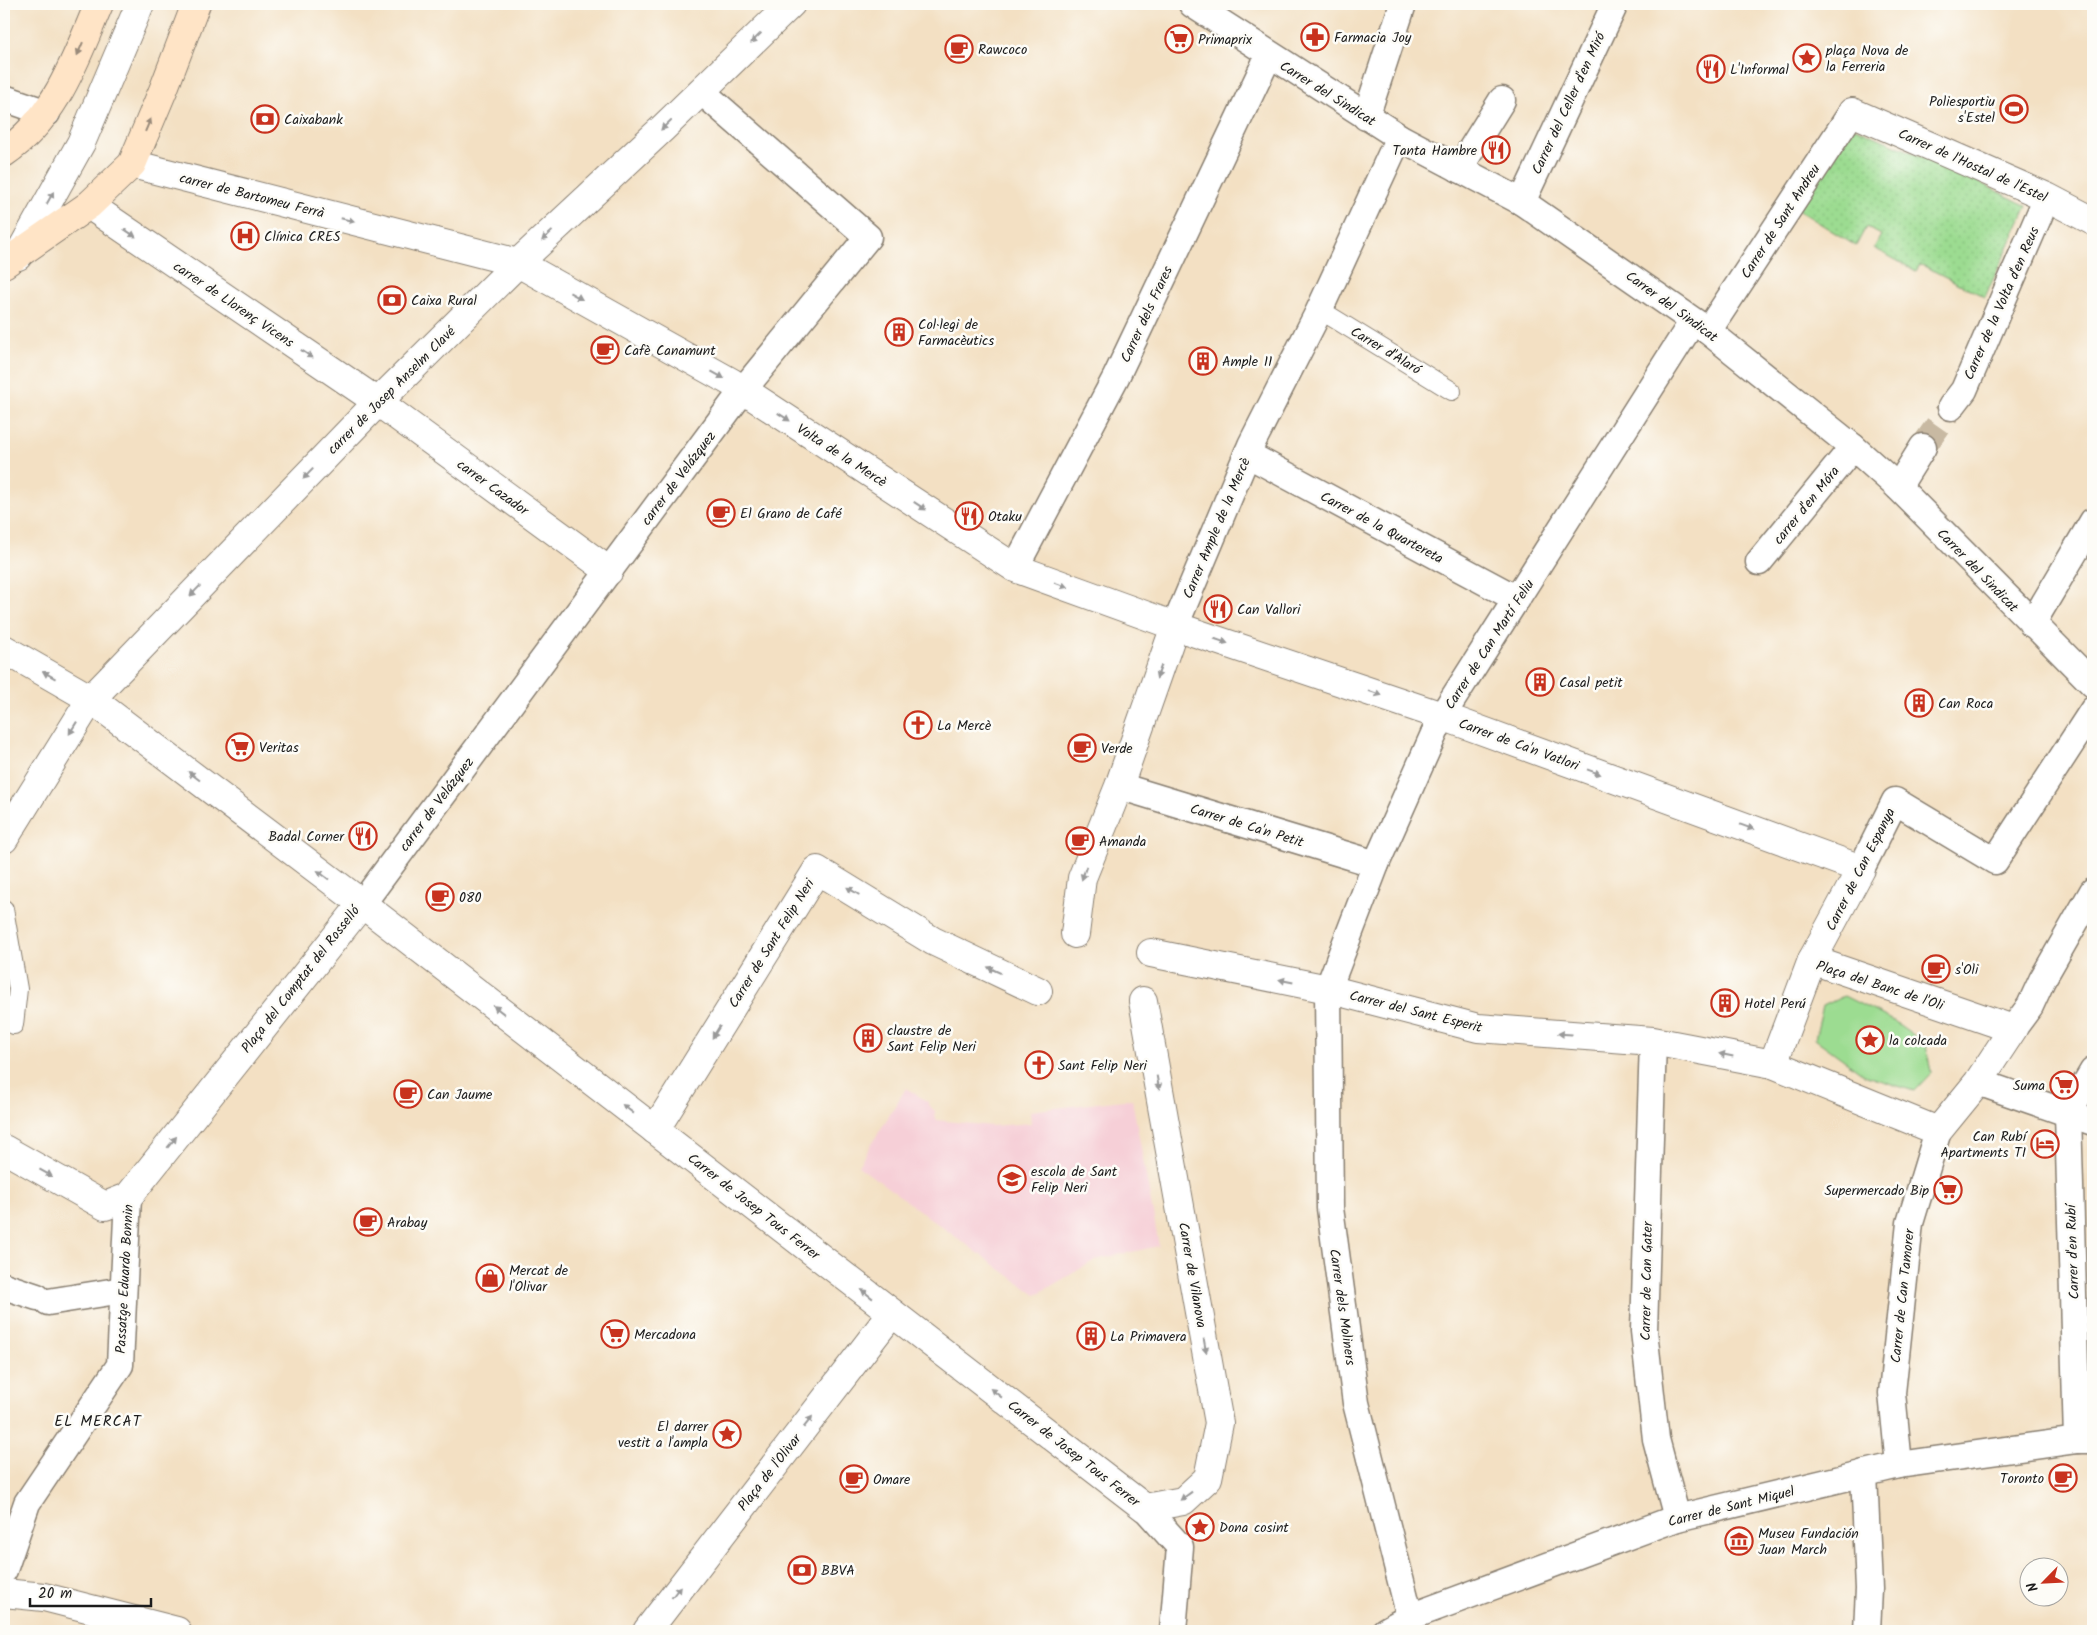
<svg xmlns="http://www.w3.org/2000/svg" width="2097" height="1635" font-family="Kalam,sans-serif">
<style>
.built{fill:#f6cfd7}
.grass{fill:url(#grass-dots);stroke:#5c7c56}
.green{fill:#9cdc91;stroke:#5c7c56}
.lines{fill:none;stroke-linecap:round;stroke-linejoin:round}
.pedestrian-tunnel{stroke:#c8b9a2;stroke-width:26;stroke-dasharray:26 13;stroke-linecap:butt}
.service-casing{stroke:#887e70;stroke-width:20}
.pedestrian-casing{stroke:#887e70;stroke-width:29}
.minor-casing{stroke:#887e70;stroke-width:30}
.secondary-casing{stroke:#887e70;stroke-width:30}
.service{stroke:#fff;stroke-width:18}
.pedestrian{stroke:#fff;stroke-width:26}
.minor{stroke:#fff;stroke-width:28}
.secondary{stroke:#ffe4c6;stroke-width:28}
.oneway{fill:#999}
.oneway2{fill:#998a7a}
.labels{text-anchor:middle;stroke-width:5;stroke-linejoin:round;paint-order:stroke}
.poi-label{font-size:14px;fill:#1c1c1c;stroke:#fdfcf7;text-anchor:start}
.street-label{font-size:14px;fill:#1c1c1c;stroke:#fdfcf7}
.neighbourhood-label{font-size:15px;letter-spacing:1px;fill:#1c1c1c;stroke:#fdfcf7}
</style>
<defs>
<pattern id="grass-dots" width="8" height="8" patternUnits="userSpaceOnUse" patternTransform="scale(1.25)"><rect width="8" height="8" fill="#9cdc91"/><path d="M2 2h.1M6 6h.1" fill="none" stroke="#86bc7c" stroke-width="1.8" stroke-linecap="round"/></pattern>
</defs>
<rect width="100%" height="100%" fill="#fdfcf7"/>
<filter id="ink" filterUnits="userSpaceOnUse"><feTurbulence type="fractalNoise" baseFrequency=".02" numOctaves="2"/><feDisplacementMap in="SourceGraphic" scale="10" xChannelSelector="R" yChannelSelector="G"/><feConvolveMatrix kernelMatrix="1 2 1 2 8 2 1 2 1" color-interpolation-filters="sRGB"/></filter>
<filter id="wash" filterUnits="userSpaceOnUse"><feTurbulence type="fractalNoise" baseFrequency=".0096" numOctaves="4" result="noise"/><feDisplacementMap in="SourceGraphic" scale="20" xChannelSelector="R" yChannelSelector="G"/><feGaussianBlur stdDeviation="1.12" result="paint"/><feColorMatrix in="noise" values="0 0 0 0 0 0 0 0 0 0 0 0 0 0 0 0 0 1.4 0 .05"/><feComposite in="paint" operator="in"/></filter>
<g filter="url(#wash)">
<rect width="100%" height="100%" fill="#f3e0c3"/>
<polygon class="built" points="906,1088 928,1102 928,1105 935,1111 936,1120 991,1126 1031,1123 1030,1111 1132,1099 1159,1246 1095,1260 1036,1295 858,1166"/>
<polygon class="grass" points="1853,127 1962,174 2027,206 1985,297 1924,266 1920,265 1916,271 1874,248 1881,235 1866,227 1856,246 1797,209"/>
<polygon class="green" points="1844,996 1894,1021 1926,1044 1931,1073 1914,1091 1866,1076 1815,1039 1823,1006"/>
</g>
<g filter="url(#ink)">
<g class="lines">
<polyline class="pedestrian-tunnel" points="1923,447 1951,407"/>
<g class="service-casing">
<g id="service">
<polyline points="1318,313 1330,316 1452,391"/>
<polyline points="4,909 18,989 14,1025 4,1019"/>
</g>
</g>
<g class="pedestrian-casing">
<g id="pedestrian">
<polyline points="1192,4 1399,137 1522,202 1708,331 1853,447 1898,487 2093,684"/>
<polyline points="4,98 47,113"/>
<polyline points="1366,117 1403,4"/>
<polyline points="1459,169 1502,100"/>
<polyline points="1522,202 1615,4"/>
<polyline points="1708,331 1852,112"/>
<polyline points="1951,407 1964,390 2047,197"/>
<polyline points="1247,454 1517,599"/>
<polyline points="1898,487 1923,447"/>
<polyline points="1759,562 1853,447"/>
<polyline points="1015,568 1116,377 1269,55"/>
<polyline points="2032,624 2093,521"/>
<polyline points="1175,626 1251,445 1318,313 1399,137"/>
<polyline points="1119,786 1376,864"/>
<polyline points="1861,869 1895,801 1995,861 2093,710"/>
<polyline points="362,904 743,390 868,237 701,91"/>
<polyline points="2013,1029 2030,1006 2042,980 2093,891"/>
<polyline points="1653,1041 1644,1331 1656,1439 1677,1518"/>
<polyline points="1978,1082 2093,1122"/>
<polyline points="4,1286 37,1297"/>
<polyline points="48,1302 123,1290"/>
<polyline points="2077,1440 2068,1113 2093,1071"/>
<polyline points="1899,1465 1892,1393 1910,1223 1938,1131"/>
<polyline points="1864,1473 1869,1589 1867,1631"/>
<polyline points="1145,1508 1180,1547 1173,1631"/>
<polyline points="4,1570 27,1503 120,1365 128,1197"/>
<polyline points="1410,1617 1356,1403 1330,1208 1328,989 1376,864 1442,716 1693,321"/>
<polyline points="1385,1631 1410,1617 1677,1518 1899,1465 2077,1440 2093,1440"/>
</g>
</g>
<g class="minor-casing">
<g id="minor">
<polyline points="1852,112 2047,197 2093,221"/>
<polyline points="132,164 518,263 731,382 1015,568 1175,626 1442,716 1861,869 1812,960"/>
<polyline points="89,205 378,402 609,571"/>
<polyline points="18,256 81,143 140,4"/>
<polyline points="4,649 91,699 378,402 518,263 663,128 791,4"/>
<polyline points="4,839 91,699 348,893 1145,1508 1183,1501 1208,1478 1219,1423 1143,1001"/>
<polyline points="1075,934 1082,878 1119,786 1175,626"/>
<polyline points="1151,953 1328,989 1478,1028 1653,1041 1773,1064"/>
<polygon points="1812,960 2013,1029 1978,1082 1938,1131 1773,1064"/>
<polyline points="655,1130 817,870 933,941 1038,991"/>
<polyline points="4,1149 105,1206 128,1197 362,904"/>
<polyline points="4,1593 44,1597 177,1631"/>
<polyline points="647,1631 892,1313"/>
</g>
</g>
<g class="secondary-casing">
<g id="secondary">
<path d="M4 153C56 118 75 60 99 4"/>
<polyline points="4,264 89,205 132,164 164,88 196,4"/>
</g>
</g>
<use href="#service" class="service"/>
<use href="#pedestrian" class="pedestrian"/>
<use href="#minor" class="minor"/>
<use href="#secondary" class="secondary"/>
</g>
<defs><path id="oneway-solid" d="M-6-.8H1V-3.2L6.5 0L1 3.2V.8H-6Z" transform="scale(1.25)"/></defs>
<g class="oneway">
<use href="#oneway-solid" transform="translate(756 38) rotate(136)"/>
<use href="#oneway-solid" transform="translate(666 125) rotate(136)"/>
<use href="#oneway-solid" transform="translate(50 198) rotate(-61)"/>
<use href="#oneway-solid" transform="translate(348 220) rotate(14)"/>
<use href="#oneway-solid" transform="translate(130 233) rotate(34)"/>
<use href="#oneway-solid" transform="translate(547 236) rotate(137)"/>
<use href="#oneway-solid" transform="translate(576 296) rotate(29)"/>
<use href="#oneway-solid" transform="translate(307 354) rotate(34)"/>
<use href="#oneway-solid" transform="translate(718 375) rotate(29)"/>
<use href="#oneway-solid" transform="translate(784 417) rotate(33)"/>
<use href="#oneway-solid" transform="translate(308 474) rotate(134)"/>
<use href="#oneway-solid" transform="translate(920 506) rotate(33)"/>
<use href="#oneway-solid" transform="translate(1061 585) rotate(20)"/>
<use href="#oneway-solid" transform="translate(195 591) rotate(134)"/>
<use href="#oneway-solid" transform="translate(1221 641) rotate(19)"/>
<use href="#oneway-solid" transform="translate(1159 672) rotate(110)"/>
<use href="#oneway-solid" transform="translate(49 675) rotate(-151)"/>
<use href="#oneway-solid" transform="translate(1375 693) rotate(19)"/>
<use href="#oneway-solid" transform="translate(73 728) rotate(122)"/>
<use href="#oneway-solid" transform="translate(1594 772) rotate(20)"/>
<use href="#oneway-solid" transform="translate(194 776) rotate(-143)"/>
<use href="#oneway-solid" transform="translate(1747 827) rotate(20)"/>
<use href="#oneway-solid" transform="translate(1084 873) rotate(109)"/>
<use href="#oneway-solid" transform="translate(323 875) rotate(-143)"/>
<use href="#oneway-solid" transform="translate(853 891) rotate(-148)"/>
<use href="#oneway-solid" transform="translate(994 970) rotate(-155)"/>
<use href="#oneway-solid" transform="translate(1286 981) rotate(-168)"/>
<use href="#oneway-solid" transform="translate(499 1010) rotate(-142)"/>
<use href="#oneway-solid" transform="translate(716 1032) rotate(122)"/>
<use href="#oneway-solid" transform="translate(1565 1034) rotate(-176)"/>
<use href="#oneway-solid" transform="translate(1726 1055) rotate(-169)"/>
<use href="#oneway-solid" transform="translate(1158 1083) rotate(80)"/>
<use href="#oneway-solid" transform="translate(628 1109) rotate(-142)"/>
<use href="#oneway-solid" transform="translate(172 1142) rotate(-51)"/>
<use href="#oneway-solid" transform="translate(46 1173) rotate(29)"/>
<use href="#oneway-solid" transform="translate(867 1294) rotate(-142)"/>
<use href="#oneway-solid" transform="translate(1205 1346) rotate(80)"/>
<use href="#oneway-solid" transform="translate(996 1393) rotate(-142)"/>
<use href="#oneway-solid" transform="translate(808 1422) rotate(-52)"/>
<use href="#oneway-solid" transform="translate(1186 1496) rotate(144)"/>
<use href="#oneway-solid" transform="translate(676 1592) rotate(-53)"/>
</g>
<g class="oneway2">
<use href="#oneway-solid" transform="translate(80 49) rotate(113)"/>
<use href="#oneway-solid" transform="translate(148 125) rotate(-67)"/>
</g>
</g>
<defs>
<g id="pharmacy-ring" transform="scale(1.4375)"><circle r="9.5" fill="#fdfcf7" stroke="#c8321e" stroke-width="1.5"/><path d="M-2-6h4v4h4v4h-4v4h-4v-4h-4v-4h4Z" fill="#c8321e"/></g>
<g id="supermarket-ring" transform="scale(1.4375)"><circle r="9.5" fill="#fdfcf7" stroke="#c8321e" stroke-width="1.5"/><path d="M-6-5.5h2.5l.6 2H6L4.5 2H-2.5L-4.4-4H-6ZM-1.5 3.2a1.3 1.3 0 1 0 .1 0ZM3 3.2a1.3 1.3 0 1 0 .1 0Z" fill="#c8321e"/></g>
<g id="cafe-ring" transform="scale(1.4375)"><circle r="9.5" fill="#fdfcf7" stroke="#c8321e" stroke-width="1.5"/><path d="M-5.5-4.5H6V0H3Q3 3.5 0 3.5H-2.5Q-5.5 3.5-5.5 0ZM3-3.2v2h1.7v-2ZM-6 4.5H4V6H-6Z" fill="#c8321e"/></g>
<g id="sight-ring" transform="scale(1.4375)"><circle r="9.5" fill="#fdfcf7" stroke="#c8321e" stroke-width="1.5"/><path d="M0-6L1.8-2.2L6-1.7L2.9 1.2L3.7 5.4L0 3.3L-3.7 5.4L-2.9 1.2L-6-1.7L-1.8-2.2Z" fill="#c8321e"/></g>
<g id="restaurant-ring" transform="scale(1.4375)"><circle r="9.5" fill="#fdfcf7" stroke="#c8321e" stroke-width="1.5"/><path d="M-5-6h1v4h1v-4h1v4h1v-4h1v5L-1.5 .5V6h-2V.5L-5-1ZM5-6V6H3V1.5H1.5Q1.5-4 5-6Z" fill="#c8321e"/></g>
<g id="stadium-ring" transform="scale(1.4375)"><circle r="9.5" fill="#fdfcf7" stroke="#c8321e" stroke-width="1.5"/><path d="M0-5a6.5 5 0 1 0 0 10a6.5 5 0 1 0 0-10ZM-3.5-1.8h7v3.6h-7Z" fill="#c8321e"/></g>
<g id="bank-ring" transform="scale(1.4375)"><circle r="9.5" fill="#fdfcf7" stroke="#c8321e" stroke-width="1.5"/><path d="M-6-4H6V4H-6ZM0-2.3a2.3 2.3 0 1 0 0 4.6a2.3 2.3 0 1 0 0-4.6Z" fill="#c8321e"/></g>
<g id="hospital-ring" transform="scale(1.4375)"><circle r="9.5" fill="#fdfcf7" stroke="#c8321e" stroke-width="1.5"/><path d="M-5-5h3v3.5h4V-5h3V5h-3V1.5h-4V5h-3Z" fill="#c8321e"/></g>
<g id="building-ring" transform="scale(1.4375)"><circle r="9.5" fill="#fdfcf7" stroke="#c8321e" stroke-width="1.5"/><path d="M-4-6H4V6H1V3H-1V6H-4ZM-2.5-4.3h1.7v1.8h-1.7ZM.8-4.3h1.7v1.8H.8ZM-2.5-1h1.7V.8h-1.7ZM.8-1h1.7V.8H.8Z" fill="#c8321e"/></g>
<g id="church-ring" transform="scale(1.4375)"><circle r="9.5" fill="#fdfcf7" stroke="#c8321e" stroke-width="1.5"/><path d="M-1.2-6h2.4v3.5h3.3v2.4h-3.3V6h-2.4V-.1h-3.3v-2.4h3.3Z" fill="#c8321e"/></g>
<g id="hotel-ring" transform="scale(1.4375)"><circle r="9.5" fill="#fdfcf7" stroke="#c8321e" stroke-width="1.5"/><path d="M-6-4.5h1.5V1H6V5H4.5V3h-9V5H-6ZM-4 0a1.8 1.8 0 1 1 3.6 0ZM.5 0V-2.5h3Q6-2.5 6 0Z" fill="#c8321e"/></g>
<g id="school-ring" transform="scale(1.4375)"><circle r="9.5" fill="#fdfcf7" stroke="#c8321e" stroke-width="1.5"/><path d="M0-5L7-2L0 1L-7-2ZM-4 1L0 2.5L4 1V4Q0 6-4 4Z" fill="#c8321e"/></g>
<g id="shop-ring" transform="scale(1.4375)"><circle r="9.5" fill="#fdfcf7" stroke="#c8321e" stroke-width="1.5"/><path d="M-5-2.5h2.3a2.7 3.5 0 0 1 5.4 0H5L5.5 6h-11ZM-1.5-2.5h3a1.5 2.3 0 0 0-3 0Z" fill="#c8321e"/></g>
<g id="museum-ring" transform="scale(1.4375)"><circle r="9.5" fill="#fdfcf7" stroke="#c8321e" stroke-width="1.5"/><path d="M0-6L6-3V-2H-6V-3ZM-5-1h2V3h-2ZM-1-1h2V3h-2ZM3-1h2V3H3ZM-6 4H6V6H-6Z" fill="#c8321e"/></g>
</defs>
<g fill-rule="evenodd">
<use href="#pharmacy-ring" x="1315" y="37"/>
<use href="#supermarket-ring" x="1179" y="39"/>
<use href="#cafe-ring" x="959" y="49"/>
<use href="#sight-ring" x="1807" y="58"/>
<use href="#restaurant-ring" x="1711" y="69"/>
<use href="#stadium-ring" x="2014" y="109"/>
<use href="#bank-ring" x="265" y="119"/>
<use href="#restaurant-ring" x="1496" y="150"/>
<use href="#hospital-ring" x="245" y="236"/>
<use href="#bank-ring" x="392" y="300"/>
<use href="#building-ring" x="899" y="332"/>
<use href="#cafe-ring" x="605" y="350"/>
<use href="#building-ring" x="1203" y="361"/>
<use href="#cafe-ring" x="721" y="513"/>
<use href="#restaurant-ring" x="969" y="516"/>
<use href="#restaurant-ring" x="1218" y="609"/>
<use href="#building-ring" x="1540" y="682"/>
<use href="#building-ring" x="1919" y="703"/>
<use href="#church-ring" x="918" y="725"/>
<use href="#supermarket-ring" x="240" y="747"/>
<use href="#cafe-ring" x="1082" y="748"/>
<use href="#restaurant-ring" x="363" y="836"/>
<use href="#cafe-ring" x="1080" y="841"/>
<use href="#cafe-ring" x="440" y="897"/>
<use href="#cafe-ring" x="1936" y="969"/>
<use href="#building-ring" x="1725" y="1003"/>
<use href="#building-ring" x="868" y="1038"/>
<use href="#sight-ring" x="1870" y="1040"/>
<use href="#church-ring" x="1039" y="1065"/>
<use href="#supermarket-ring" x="2064" y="1085"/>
<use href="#cafe-ring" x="408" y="1094"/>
<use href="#hotel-ring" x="2045" y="1144"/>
<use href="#school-ring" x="1012" y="1179"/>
<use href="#supermarket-ring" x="1948" y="1190"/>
<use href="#cafe-ring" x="368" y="1222"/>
<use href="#shop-ring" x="490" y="1278"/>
<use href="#supermarket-ring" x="615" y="1334"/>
<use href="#building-ring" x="1091" y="1336"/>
<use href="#sight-ring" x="727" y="1434"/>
<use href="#cafe-ring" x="2063" y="1478"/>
<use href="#cafe-ring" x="854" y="1479"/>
<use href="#sight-ring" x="1200" y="1527"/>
<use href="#museum-ring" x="1739" y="1541"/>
<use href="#bank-ring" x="802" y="1570"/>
</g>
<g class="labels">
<g class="poi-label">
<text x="1334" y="42">Farmacia Joy</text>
<text x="1198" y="44">Primaprix</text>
<text x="978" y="54">Rawcoco</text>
<text x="1826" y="55">plaça Nova de<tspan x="1826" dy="16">la Ferreria</tspan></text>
<text x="1730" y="74">L'Informal</text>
<text x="1995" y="106" text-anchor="end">Poliesportiu<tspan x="1995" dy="16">s'Estel</tspan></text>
<text x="284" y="124">Caixabank</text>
<text x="1477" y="155" text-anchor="end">Tanta Hambre</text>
<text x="264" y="241">Clínica CRES</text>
<text x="411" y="305">Caixa Rural</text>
<text x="918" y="329">Col·legi de<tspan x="918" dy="16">Farmacèutics</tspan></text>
<text x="624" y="355">Cafè Canamunt</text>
<text x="1222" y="366">Ample 11</text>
<text x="740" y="518">El Grano de Café</text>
<text x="988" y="521">Otaku</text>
<text x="1237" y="614">Can Vallori</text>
<text x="1559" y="687">Casal petit</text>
<text x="1938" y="708">Can Roca</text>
<text x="937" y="730">La Mercè</text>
<text x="259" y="752">Veritas</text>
<text x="1101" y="753">Verde</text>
<text x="344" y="841" text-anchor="end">Badal Corner</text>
<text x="1099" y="846">Amanda</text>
<text x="459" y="902">080</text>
<text x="1955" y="974">s'Oli</text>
<text x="1744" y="1008">Hotel Perú</text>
<text x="887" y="1035">claustre de<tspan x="887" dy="16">Sant Felip Neri</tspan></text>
<text x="1889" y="1045">la colcada</text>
<text x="1058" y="1070">Sant Felip Neri</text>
<text x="2045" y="1090" text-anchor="end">Suma</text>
<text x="427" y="1099">Can Jaume</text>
<text x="2026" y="1141" text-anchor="end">Can Rubí<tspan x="2026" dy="16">Apartments TI</tspan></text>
<text x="1031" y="1176">escola de Sant<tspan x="1031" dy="16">Felip Neri</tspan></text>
<text x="1929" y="1195" text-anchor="end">Supermercado Bip</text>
<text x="387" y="1227">Arabay</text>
<text x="509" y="1275">Mercat de<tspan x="509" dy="16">l'Olivar</tspan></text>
<text x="634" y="1339">Mercadona</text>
<text x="1110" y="1341">La Primavera</text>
<text x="708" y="1431" text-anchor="end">El darrer<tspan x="708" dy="16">vestit a l'ampla</tspan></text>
<text x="2044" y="1483" text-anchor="end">Toronto</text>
<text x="873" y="1484">Omare</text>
<text x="1219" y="1532">Dona cosint</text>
<text x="1758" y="1538">Museu Fundación<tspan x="1758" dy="16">Juan March</tspan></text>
<text x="821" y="1575">BBVA</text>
</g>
<g class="street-label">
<text transform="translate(1328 93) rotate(32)" y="5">Carrer del Sindicat</text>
<text transform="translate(1568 103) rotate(-65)" y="5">Carrer del Celler d'en Miró</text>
<text transform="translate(1973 165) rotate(24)" y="5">Carrer de l'Hostal de l'Estel</text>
<text transform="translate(252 195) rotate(14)" y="5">carrer de Bartomeu Ferrà</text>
<text transform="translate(1780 221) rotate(-57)" y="5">Carrer de Sant Andreu</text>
<text transform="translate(2001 303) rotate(-66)" y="5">Carrer de la Volta d'en Reus</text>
<text transform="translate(234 304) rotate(34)" y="5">carrer de Llorenç Vicens</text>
<text transform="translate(1672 306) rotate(36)" y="5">Carrer del Sindicat</text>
<text transform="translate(1146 314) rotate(-65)" y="5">Carrer dels Frares</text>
<text transform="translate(1386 350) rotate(31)" y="5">Carrer d'Alaró</text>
<text transform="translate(391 390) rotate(-45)" y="5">carrer de Josep Anselm Clavé</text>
<text transform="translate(842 455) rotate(33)" y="5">Volta de la Mercè</text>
<text transform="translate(678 478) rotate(-53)" y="5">carrer de Velázquez</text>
<text transform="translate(493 487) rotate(36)" y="5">carrer Cazador</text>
<text transform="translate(1806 505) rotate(-51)" y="5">carrer d'en Móra</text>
<text transform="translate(1382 527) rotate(28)" y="5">Carrer de la Quartereta</text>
<text transform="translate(1216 528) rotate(-67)" y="5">Carrer Ample de la Mercè</text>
<text transform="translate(1978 570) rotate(46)" y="5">Carrer del Sindicat</text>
<text transform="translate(1489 644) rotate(-57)" y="5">Carrer de Can Martí Feliu</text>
<text transform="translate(1519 744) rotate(20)" y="5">Carrer de Ca'n Vatlori</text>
<text transform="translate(436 804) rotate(-53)" y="5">carrer de Velázquez</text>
<text transform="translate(1247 825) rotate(17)" y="5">Carrer de Ca'n Petit</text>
<text transform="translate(1860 869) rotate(-63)" y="5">Carrer de Can Espanya</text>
<text transform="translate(771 943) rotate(-58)" y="5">Carrer de Sant Felip Neri</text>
<text transform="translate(300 979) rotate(-52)" y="5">Plaça del Comptat del Rosselló</text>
<text transform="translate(1880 985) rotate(18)" y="5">Plaça del Banc de l'Oli</text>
<text transform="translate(1416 1011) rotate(14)" y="5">Carrer del Sant Esperit</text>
<text transform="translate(754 1206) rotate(38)" y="5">Carrer de Josep Tous Ferrer</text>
<text transform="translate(2072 1252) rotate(-92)" y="5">Carrer d'en Rubí</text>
<text transform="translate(1193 1275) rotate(80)" y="5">Carrer de Vilanova</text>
<text transform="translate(124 1279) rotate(-87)" y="5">Passatge Eduardo Bonnin</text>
<text transform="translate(1646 1281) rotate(-89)" y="5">Carrer de Can Gater</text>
<text transform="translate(1902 1296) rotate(-84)" y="5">Carrer de Can Tamorer</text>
<text transform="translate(1343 1307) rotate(82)" y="5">Carrer dels Moliners</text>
<text transform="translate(1074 1453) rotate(38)" y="5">Carrer de Josep Tous Ferrer</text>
<text transform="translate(769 1472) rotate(-52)" y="5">Plaça de l'Olivar</text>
<text transform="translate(1731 1506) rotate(-14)" y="5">Carrer de Sant Miquel</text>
</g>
<g class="neighbourhood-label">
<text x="98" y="1426">EL MERCAT</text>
</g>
</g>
<rect width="2097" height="1635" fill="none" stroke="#fdfcf7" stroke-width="20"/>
<g transform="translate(2044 1582) rotate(246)"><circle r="24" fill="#fdfcf7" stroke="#a3a29f"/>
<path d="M0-4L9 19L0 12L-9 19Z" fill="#c8321e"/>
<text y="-8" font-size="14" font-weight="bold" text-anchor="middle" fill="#1c1c1c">N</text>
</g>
<path d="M30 1598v8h121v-8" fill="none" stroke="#1c1c1c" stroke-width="2.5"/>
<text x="38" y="1598" font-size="15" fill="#1c1c1c" stroke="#fdfcf7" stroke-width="4" paint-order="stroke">20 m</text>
</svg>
